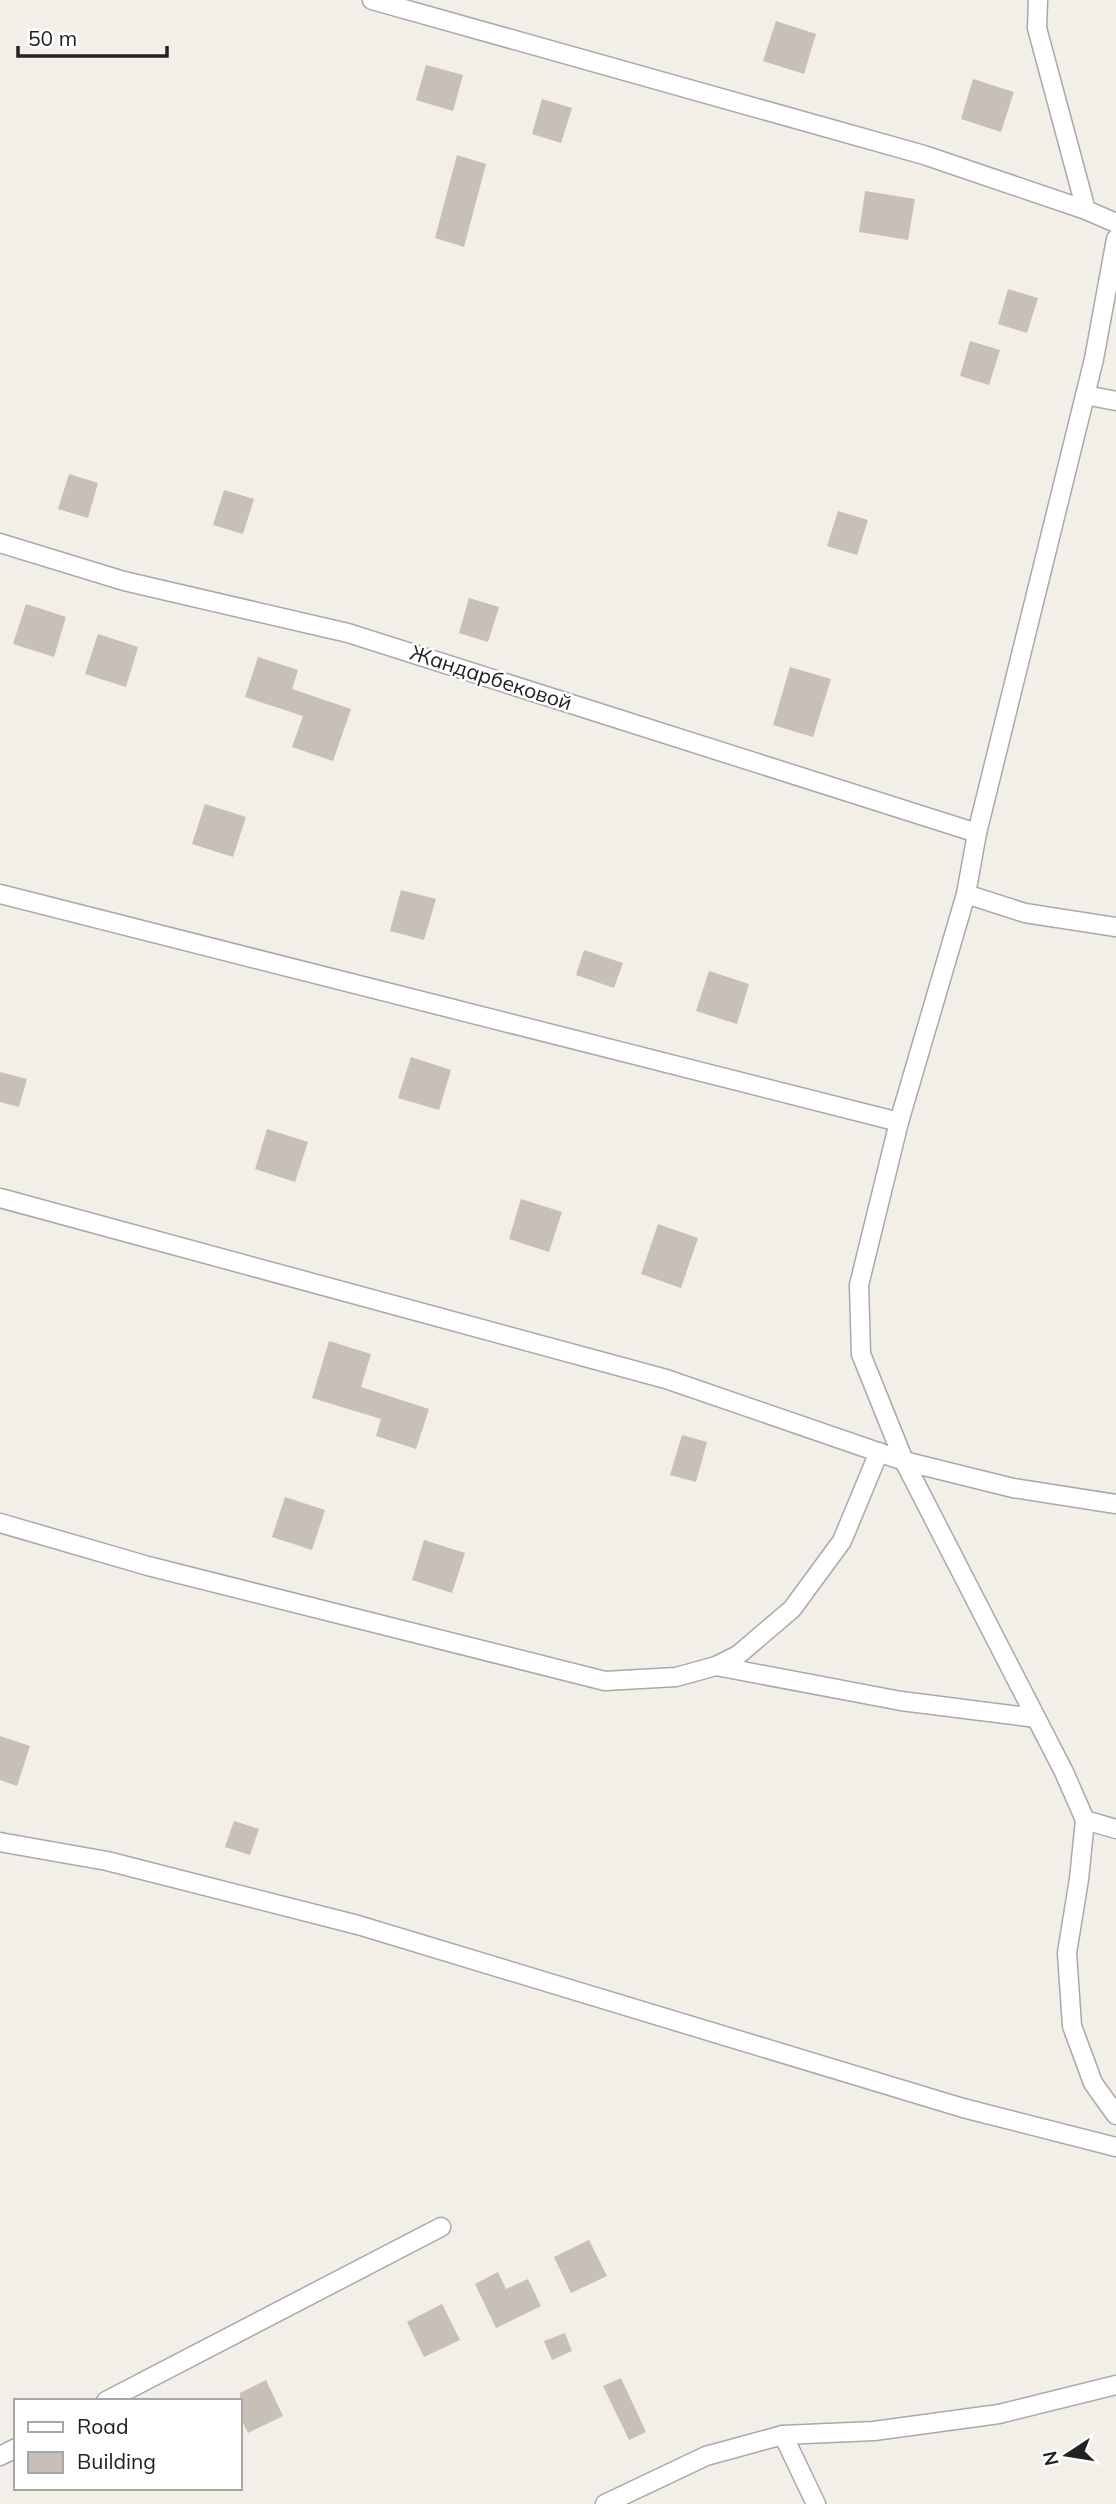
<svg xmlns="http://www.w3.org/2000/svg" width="1116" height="2504" font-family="Mulish,sans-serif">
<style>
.building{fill:#c7bfb8}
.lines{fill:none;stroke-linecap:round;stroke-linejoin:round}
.street-casing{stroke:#a9a9a9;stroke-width:21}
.street{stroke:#fff;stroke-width:18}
.labels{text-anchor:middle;stroke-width:5;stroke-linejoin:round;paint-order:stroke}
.street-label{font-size:21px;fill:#222;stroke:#fff}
</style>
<rect width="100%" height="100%" fill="#f2efe9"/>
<g class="building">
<polygon points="776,21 816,34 804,74 763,61"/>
<polygon points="426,65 463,75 453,111 416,100"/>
<polygon points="973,79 1014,92 1001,132 961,119"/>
<polygon points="542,99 572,108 561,143 532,134"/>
<polygon points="457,155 486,164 464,247 435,238"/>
<polygon points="865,191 915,199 908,240 859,232"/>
<polygon points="1008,289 1038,298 1027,333 998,324"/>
<polygon points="970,341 1000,350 989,385 960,376"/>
<polygon points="69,474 98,483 88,518 58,509"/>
<polygon points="224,490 254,499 243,534 213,525"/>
<polygon points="838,511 868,520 857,555 827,546"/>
<polygon points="469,598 499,607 488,642 459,633"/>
<polygon points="26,604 66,617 54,657 13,644"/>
<polygon points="98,634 138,647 126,687 85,674"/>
<polygon points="258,657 298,670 292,689 351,709 333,761 292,747 303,716 245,697"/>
<polygon points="790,667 831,679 813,737 773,725"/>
<polygon points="205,804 246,817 233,857 192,844"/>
<polygon points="401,890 436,899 424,940 390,931"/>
<polygon points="584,950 623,963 614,988 576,975"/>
<polygon points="709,971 749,984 737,1024 696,1011"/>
<polygon points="411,1057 451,1070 439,1110 398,1098"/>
<polygon points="0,1072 27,1079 19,1107 0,1102"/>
<polygon points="267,1129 308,1142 295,1182 255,1169"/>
<polygon points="521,1199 562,1212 549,1252 509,1239"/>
<polygon points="658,1224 698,1238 681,1288 641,1274"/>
<polygon points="329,1341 371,1354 361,1387 429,1409 416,1449 376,1436 381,1419 312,1398"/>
<polygon points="682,1435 707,1442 696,1482 670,1475"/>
<polygon points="285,1497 325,1510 312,1550 272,1537"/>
<polygon points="424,1540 465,1553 452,1593 412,1580"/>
<polygon points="0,1736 30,1746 17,1786 0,1780"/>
<polygon points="234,1821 259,1829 250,1855 225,1847"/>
<polygon points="589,2240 607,2276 571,2293 554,2257"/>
<polygon points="498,2272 506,2289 528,2279 541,2306 496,2328 475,2284"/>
<polygon points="442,2304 460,2340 424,2357 407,2322"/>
<polygon points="565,2333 572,2351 552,2360 544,2341"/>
<polygon points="621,2378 646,2432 629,2440 603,2386"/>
<polygon points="266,2380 283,2416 248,2433 240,2417 240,2393"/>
</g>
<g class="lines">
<g class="street-casing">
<g id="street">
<polyline points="372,0 924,155 1086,210 1116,223"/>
<polyline points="1038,0 1037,28 1086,210"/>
<polyline points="1116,239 1094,359 977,833 966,894 899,1122 859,1285 861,1354 904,1461 1064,1772 1085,1820 1079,1879 1067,1953 1072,2026 1093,2083 1116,2115"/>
<polyline points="1085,395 1116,401"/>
<polyline points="0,543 124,581 348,633 977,833"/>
<polyline points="0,894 899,1122"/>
<polyline points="966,894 1025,913 1116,927"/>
<polyline points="0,1198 666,1379 904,1461 1013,1488 1116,1504"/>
<polyline points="0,1523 148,1566 605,1681 676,1677 716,1666 738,1655 792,1609 842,1541 879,1452"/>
<polyline points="716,1666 901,1701 1036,1718"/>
<polyline points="1085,1820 1116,1829"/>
<polyline points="0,1842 107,1861 358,1925 963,2108 1116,2147"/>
<polyline points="106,2401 441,2227"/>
<polyline points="783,2435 816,2504"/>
<polyline points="0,2456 16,2448"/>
<polyline points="605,2504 706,2456 783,2435 874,2431 999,2414 1116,2385"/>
</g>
</g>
<use href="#street" class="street"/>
</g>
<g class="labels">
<g class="street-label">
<text transform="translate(491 678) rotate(18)" y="7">Жандарбековой</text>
</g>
</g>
<rect x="14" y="2399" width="228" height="91" fill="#ffffff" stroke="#a7a7a7" stroke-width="2"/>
<rect x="28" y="2422" width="35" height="10" fill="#ffffff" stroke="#a7a7a7" stroke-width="2"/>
<text x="77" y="2434" font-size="21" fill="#222222">Road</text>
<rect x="28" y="2452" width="35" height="21" fill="#c7bfb8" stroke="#a7a7a7" stroke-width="2"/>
<text x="77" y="2469" font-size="21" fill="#222222">Building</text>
<g transform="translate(1067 2455) rotate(258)" stroke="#ffffff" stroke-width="5" paint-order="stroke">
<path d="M0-5L12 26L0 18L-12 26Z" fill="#222222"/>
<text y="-10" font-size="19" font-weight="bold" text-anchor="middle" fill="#222222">N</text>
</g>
<path d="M18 46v10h149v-10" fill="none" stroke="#222222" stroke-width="3.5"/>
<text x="28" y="46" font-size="21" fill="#222222" stroke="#ffffff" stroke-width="5" paint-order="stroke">50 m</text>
</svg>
